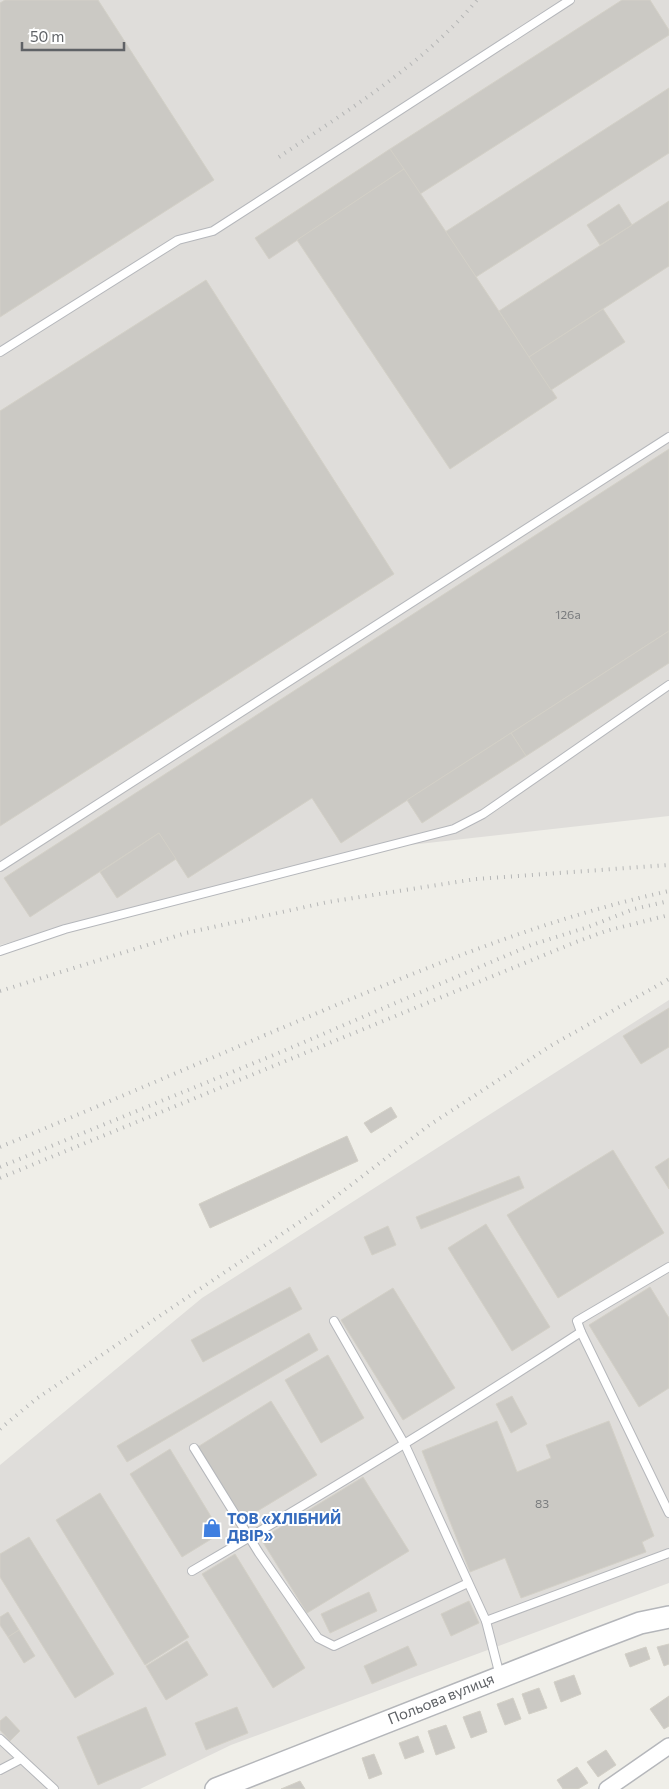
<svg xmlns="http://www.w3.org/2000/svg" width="669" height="1789" font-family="Commissioner,sans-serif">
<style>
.industrial{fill:#dfddda}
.building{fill:#cbc9c4;stroke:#d3d0c7}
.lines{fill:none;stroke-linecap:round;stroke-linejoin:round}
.service-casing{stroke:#b5b7bb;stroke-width:10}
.minor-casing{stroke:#b5b7bb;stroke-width:18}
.secondary-casing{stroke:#b4b6ba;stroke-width:24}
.service{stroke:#fff;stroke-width:8}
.minor{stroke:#fff;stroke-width:15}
.secondary{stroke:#fff;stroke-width:21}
.rail{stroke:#b5b6b6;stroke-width:4;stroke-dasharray:1 6;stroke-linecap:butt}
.labels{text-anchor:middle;stroke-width:4;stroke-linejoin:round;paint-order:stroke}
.number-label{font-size:12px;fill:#7a7c7e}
.shop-label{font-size:15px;font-weight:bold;fill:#366cbe;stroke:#fff;text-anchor:start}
.street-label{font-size:15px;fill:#5f6266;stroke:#fff}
</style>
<rect width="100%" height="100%" fill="#efeee8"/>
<g class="industrial">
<polygon points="0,0 669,0 669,816 365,850 0,945"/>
<polygon points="669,1000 669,1583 231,1745 140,1789 0,1789 0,1465 202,1298"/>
</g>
<g class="building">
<polygon points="5,0 98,0 214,180 0,317 0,3"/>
<polygon points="622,0 650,0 669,30 669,35 420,194 390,149"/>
<polygon points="669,88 669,153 476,277 445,232"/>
<polygon points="390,149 404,169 269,259 255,238"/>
<polygon points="404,169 557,398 450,469 297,240"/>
<polygon points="669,201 669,266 529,357 499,311"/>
<polygon points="619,204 632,225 600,245 587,225"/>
<polygon points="206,280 394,574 0,826 0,411"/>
<polygon points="603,309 625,342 551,390 529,357"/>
<polygon points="669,449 669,631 341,843 312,798 188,878 159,833 30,917 4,878"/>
<polygon points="669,631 669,663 526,756 511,733"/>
<polygon points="511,733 526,756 422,823 407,800"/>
<polygon points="159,833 176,859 117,898 100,872"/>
<polygon points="669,1008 669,1047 641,1064 623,1036"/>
<polygon points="391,1107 397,1117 371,1133 364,1123"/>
<polygon points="347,1136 358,1161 210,1228 199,1204"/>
<polygon points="613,1150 664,1233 558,1298 507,1215"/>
<polygon points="669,1158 669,1189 655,1167"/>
<polygon points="519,1176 524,1188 421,1229 416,1217"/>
<polygon points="486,1224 550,1327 512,1351 448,1248"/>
<polygon points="388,1226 396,1245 372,1255 364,1237"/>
<polygon points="290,1287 302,1309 203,1362 191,1340"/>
<polygon points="650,1287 669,1318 669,1388 639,1407 589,1325"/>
<polygon points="393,1288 455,1388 403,1420 341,1320"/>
<polygon points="309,1333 318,1350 127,1462 117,1446"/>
<polygon points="328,1355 364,1418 321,1443 285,1380"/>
<polygon points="512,1396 527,1424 511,1433 496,1404"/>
<polygon points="271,1401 317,1475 241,1521 196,1448"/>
<polygon points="497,1421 517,1472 551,1458 546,1445 609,1421 654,1536 642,1542 646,1552 521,1598 505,1558 470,1572 422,1451"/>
<polygon points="170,1449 221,1533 182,1557 130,1474"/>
<polygon points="363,1477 409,1551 307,1613 261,1539"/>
<polygon points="100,1493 189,1637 145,1665 56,1520"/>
<polygon points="29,1537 114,1674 75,1698 0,1577 0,1554"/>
<polygon points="235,1554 305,1668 273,1688 202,1574"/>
<polygon points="369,1592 377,1611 330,1633 321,1614"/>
<polygon points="469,1601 479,1623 451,1636 441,1614"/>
<polygon points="8,1612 19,1630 8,1637 0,1625 0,1617"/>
<polygon points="19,1630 35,1656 24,1663 8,1637"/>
<polygon points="187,1641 208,1675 166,1700 146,1666"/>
<polygon points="669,1644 669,1664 664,1666 657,1647"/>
<polygon points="408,1646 417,1665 372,1684 364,1666"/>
<polygon points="646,1647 650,1659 630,1667 625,1654"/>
<polygon points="574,1675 581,1694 561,1702 554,1682"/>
<polygon points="539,1688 547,1708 529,1714 522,1694"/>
<polygon points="669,1696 669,1726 664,1729 650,1709"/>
<polygon points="513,1698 521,1719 505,1725 497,1704"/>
<polygon points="146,1707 166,1755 98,1785 77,1737"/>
<polygon points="237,1707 248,1733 206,1750 195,1723"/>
<polygon points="480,1711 487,1732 471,1738 463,1717"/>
<polygon points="6,1716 20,1731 10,1741 0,1730 0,1721"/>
<polygon points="446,1725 455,1748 436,1755 428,1731"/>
<polygon points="418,1736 424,1752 405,1759 399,1743"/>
<polygon points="606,1750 616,1765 598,1777 587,1762"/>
<polygon points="374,1754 382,1774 369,1779 362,1758"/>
<polygon points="577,1767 588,1783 578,1789 563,1789 557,1780"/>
<polygon points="300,1781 305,1789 281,1789"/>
</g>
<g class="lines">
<g class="service-casing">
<g id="service">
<polyline points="0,352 178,240 213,231 570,0"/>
<polyline points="0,867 669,437"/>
<polyline points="0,951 65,929 454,829 483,814 669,685"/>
<polyline points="334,1321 405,1445 486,1621 500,1676"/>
<polyline points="581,1332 669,1513"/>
<polyline points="194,1448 259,1553 318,1638 334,1646 468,1583"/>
<path d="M192 1571C324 1494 454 1415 581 1332L577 1321 669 1267"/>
<polyline points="486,1621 669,1553"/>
<polyline points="0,1739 54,1789"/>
<polyline points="0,1770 21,1759"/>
</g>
</g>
<g class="minor-casing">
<polyline id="minor" points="607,1789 669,1746"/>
</g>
<g class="secondary-casing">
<polyline id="secondary" points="216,1789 590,1642 640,1623 669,1617"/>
</g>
<use href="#service" class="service"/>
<use href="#minor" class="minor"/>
<use href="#secondary" class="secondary"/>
<g class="rail">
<path d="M279 157C348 110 424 64 477 0"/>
<polyline points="0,991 186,933 328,902 476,879 669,865"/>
<path d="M0 1147C114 1100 227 1051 341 1003 448 959 555 916 669 891"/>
<polyline points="0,1167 281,1052 531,945 588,927 634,909 669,901"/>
<polyline points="0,1178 576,942 606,931 669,915"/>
<polyline points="0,1429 36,1399 322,1207 428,1126 552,1045 669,979"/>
</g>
</g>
<defs>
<g id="shop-bare" transform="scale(1.5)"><path d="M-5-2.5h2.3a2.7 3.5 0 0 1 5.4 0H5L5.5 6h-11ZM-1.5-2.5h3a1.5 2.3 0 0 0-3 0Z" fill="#3f7fe0" stroke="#fff" stroke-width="2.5" paint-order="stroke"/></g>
</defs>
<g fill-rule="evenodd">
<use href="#shop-bare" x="212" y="1528"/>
</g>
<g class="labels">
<g class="number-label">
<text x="568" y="619">126а</text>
<text x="542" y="1508">83</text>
</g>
<g class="shop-label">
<text x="227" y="1524">ТОВ «ХЛІБНИЙ<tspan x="227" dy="17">ДВІР»</tspan></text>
</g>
<g class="street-label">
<text transform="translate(441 1699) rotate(-22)" y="5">Польова вулиця</text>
</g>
</g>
<path d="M22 42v8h102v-8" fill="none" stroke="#5f6266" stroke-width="2.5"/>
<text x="30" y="42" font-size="15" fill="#5f6266" stroke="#ffffff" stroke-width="4" paint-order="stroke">50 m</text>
</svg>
